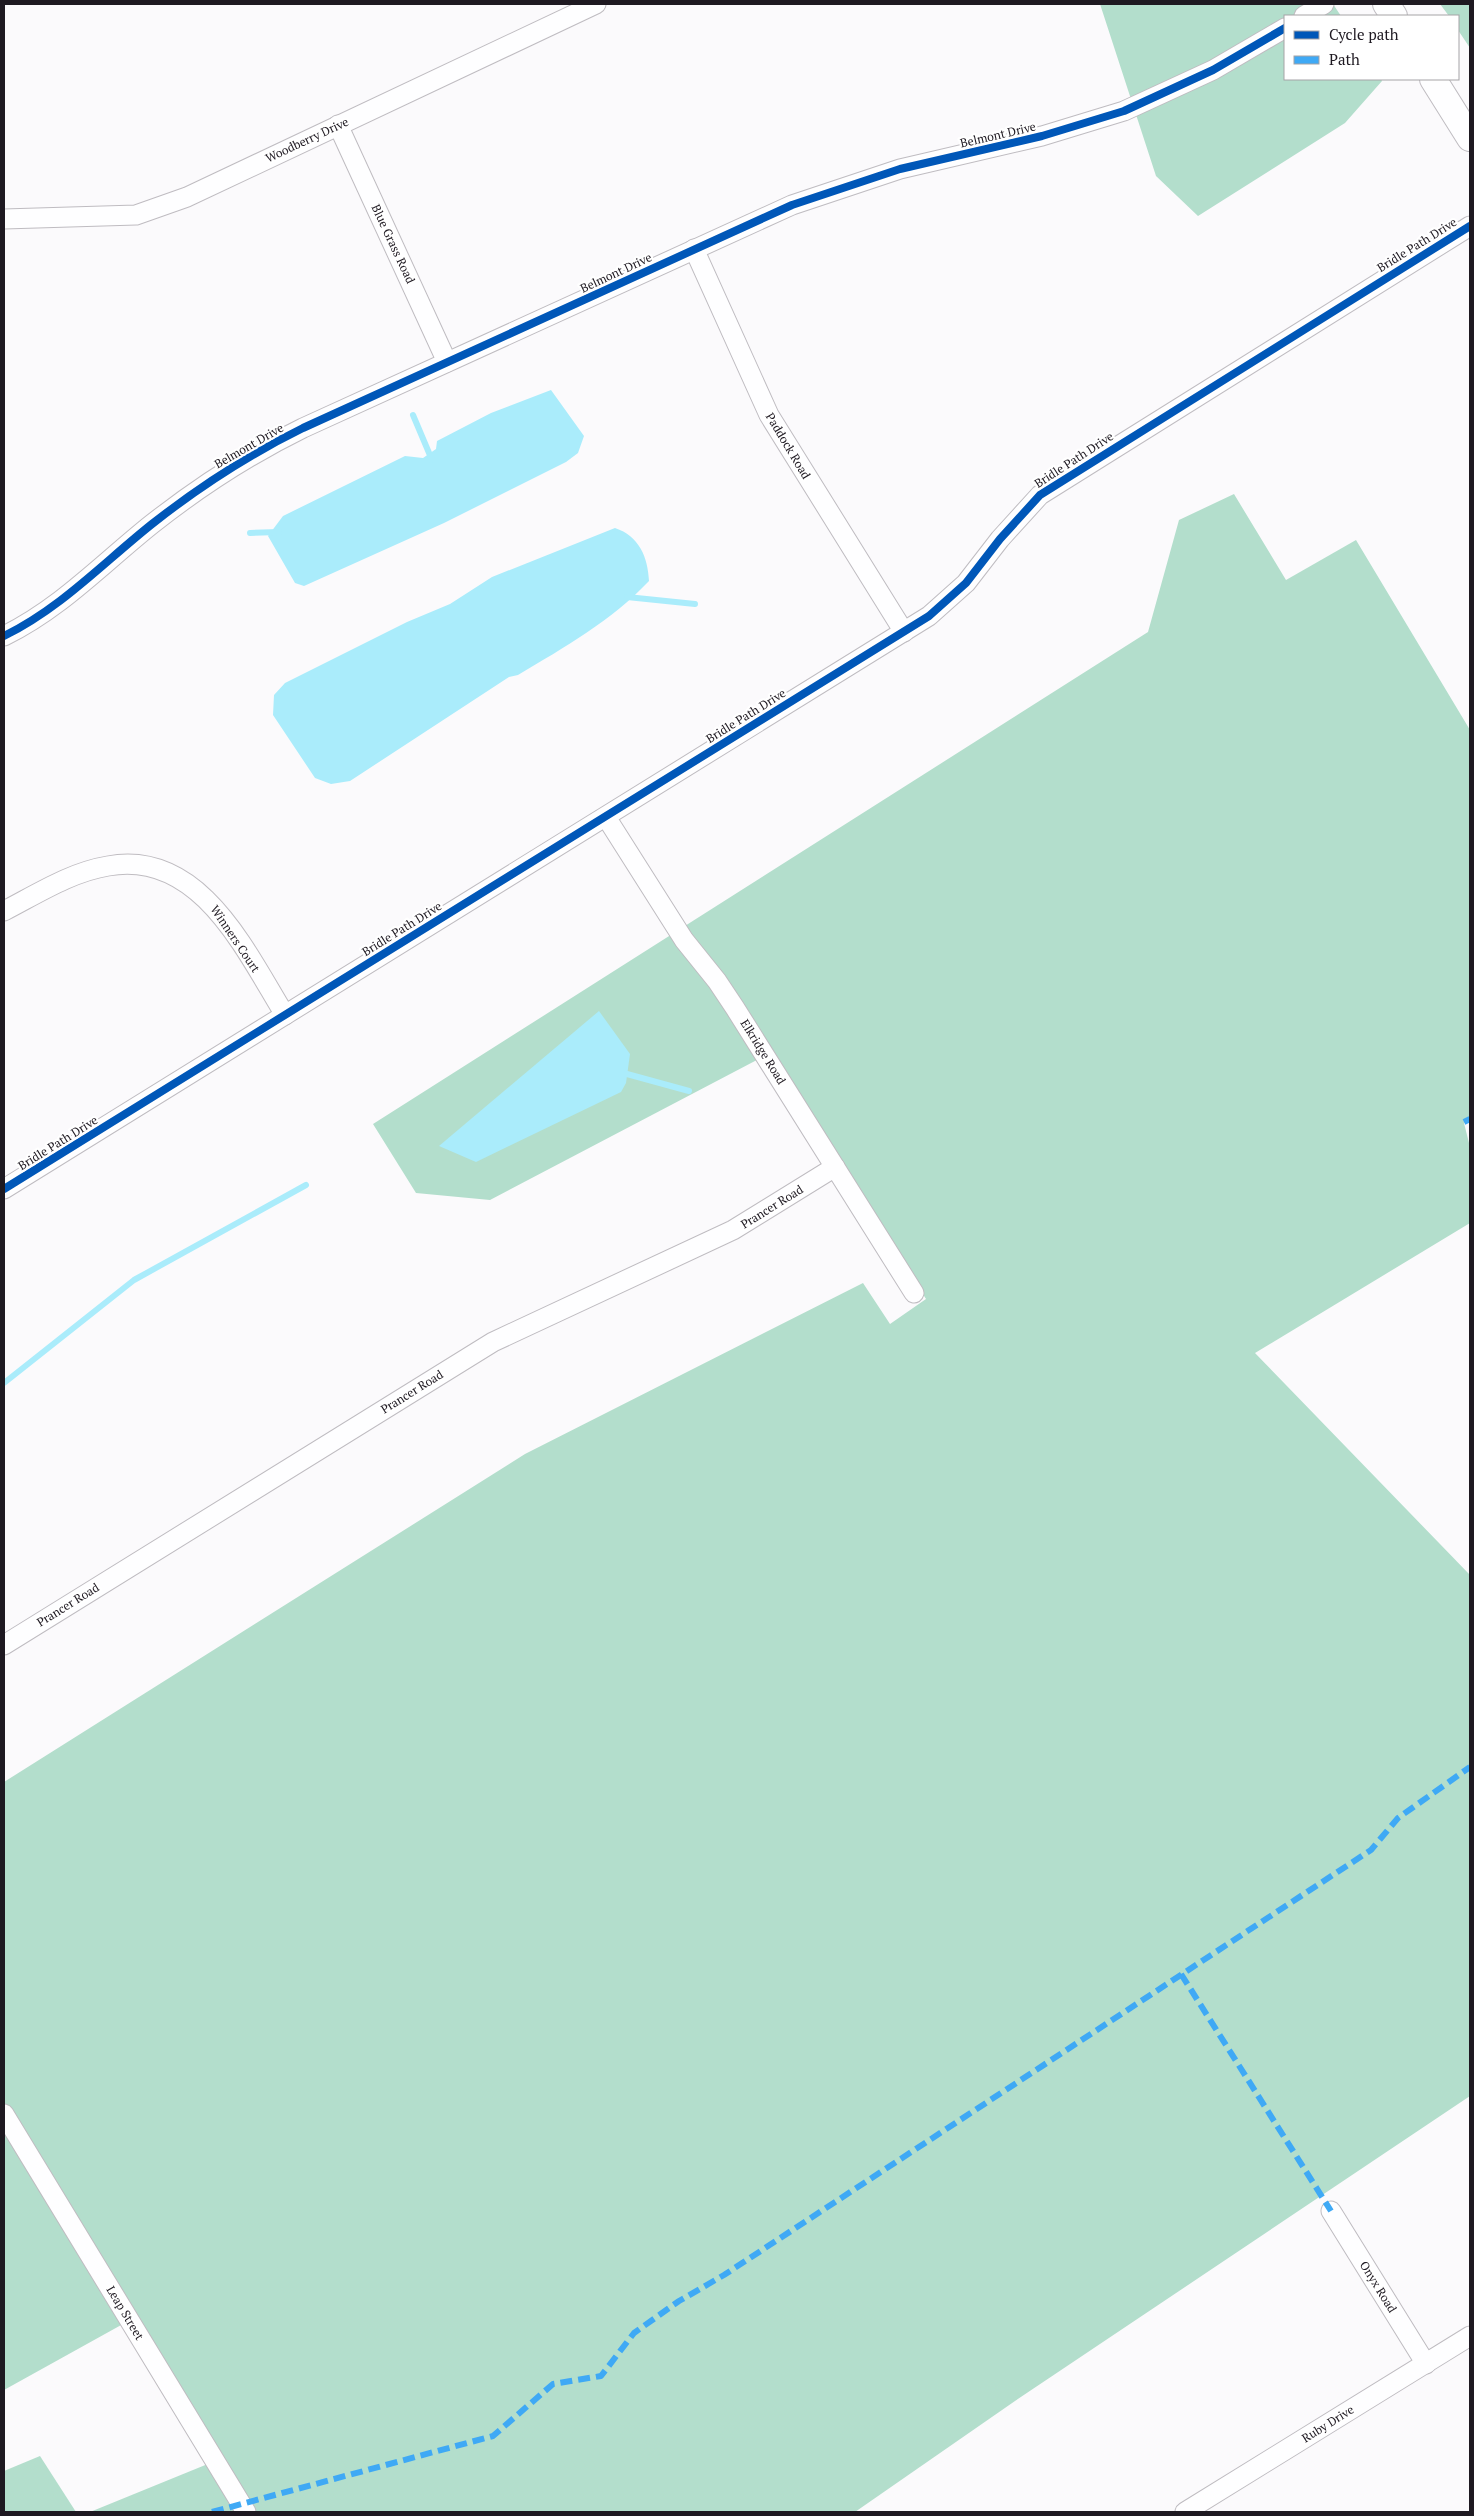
<svg xmlns="http://www.w3.org/2000/svg" width="1474" height="2516" font-family="'PT Serif',serif">
<style>
.forest{fill:#b3decc}
.water{fill:#aaecfb}
.lines{fill:none;stroke-linecap:round;stroke-linejoin:round}
.stream{stroke:#aaecfb;stroke-width:6}
.street-casing{stroke:#bfbcc1;stroke-width:21}
.secondary-casing{stroke:#bfbcc1;stroke-width:28}
.street{stroke:#fefeff;stroke-width:19}
.secondary{stroke:#fefeff;stroke-width:26}
.quiet{stroke:#3fa9f5;stroke-width:6;stroke-dasharray:12 6;stroke-linecap:butt}
.cycleway-casing{stroke:#fff;stroke-width:11}
.cycleway{stroke:#0057b8;stroke-width:8}
.labels{text-anchor:middle;stroke-width:4.5;stroke-linejoin:round;paint-order:stroke}
.street-label{font-size:12px;fill:#1e1921;stroke:#fff}
</style>
<rect width="100%" height="100%" fill="#fbfafc"/>
<g class="forest">
<polygon points="1100,4 1333,4 1341,16 1285,16 1285,79 1381,79 1382,81 1345,123 1198,216 1156,176"/>
<polygon points="1440,4 1470,4 1470,48 1458,30 1458,16 1449,16"/>
<polygon points="1234,494 1286,580 1356,540 1470,730 1470,1119 1464,1123 1470,1147 1470,1223 1255,1353 1470,1575 1470,2096 1015,2401 855,2512 90,2512 220,2459 132,2319 4,2390 4,1782 525,1454 863,1283 890,1324 926,1299 770,1053 490,1200 416,1193 373,1124 1148,632 1179,520"/>
<polygon points="40,2456 76,2512 4,2512 4,2471"/>
</g>
<g class="water">
<polygon points="551,390 584,436 578,453 566,462 444,523 304,586 295,583 268,536 283,516 405,456 423,458 436,449 437,441 491,413"/>
<path d="M615 528C639 536 648 557 649 581 611 621 565 647 518 675L509 677 350 781 331 784 315 778 273 715 274 695 285 683 407 622 450 604 492 577Z"/>
<polygon points="599,1011 630,1054 626,1083 621,1092 476,1162 439,1146"/>
</g>
<g class="lines">
<g class="stream">
<polyline points="413,415 432,460"/>
<polyline points="250,533 279,532"/>
<polyline points="627,597 695,604"/>
<polyline points="627,1074 689,1091"/>
<polyline points="4,1383 134,1280 306,1185"/>
</g>
<g class="street-casing">
<g id="street">
<polyline points="1304,16 1324,4"/>
<polyline points="338,125 447,362"/>
<polyline points="4,219 136,215 187,197 596,4"/>
<polyline points="694,249 769,415 904,632"/>
<path d="M4 636C61 608 103 563 152 524 199 487 250 454 303 428L792 205 900 169 1042 136 1124 111 1213 70 1285 28"/>
<polyline points="606,817 684,940 717,981 735,1008 914,1293"/>
<path d="M4 911C37 894 71 872 108 866 200 849 246 952 285 1015"/>
<polyline points="4,1189 929,616 966,583 1000,539 1040,495 1470,226"/>
<polyline points="4,1645 493,1342 733,1230 835,1167"/>
<polyline points="4,2114 246,2512"/>
<polyline points="1331,2211 1426,2364"/>
<polyline points="1185,2512 1470,2336"/>
</g>
</g>
<g class="secondary-casing">
<g id="secondary">
<polyline points="1386,4 1394,16"/>
<polyline points="1433,79 1470,138"/>
</g>
</g>
<use href="#street" class="street"/>
<use href="#secondary" class="secondary"/>
<g class="quiet">
<polyline points="1464,1122 1470,1119"/>
<polyline points="1181,1974 1331,2211"/>
<polyline points="212,2512 493,2436 553,2384 601,2376 634,2333 679,2301 724,2275 1371,1850 1398,1818 1470,1767"/>
</g>
<g class="cycleway-casing">
<g id="cycleway">
<path d="M4 636C61 608 103 563 152 524 199 487 250 454 303 428L792 205 900 169 1042 136 1124 111 1213 70 1285 28"/>
<polyline points="4,1189 929,616 966,583 1000,539 1040,495 1470,226"/>
</g>
</g>
<use href="#cycleway" class="cycleway"/>
</g>
<g class="labels">
<g class="street-label">
<text transform="translate(998 135) rotate(-13)" y="4">Belmont Drive</text>
<text transform="translate(307 140) rotate(-25)" y="4">Woodberry Drive</text>
<text transform="translate(393 244) rotate(65)" y="4">Blue Grass Road</text>
<text transform="translate(1417 245) rotate(-32)" y="4">Bridle Path Drive</text>
<text transform="translate(616 273) rotate(-25)" y="4">Belmont Drive</text>
<text transform="translate(249 446) rotate(-30)" y="4">Belmont Drive</text>
<text transform="translate(788 446) rotate(59)" y="4">Paddock Road</text>
<text transform="translate(1074 460) rotate(-33)" y="4">Bridle Path Drive</text>
<text transform="translate(746 716) rotate(-32)" y="4">Bridle Path Drive</text>
<text transform="translate(402 929) rotate(-32)" y="4">Bridle Path Drive</text>
<text transform="translate(235 939) rotate(56)" y="4">Winners Court</text>
<text transform="translate(763 1052) rotate(58)" y="4">Elkridge Road</text>
<text transform="translate(58 1143) rotate(-32)" y="4">Bridle Path Drive</text>
<text transform="translate(772 1207) rotate(-32)" y="4">Prancer Road</text>
<text transform="translate(412 1392) rotate(-32)" y="4">Prancer Road</text>
<text transform="translate(68 1605) rotate(-32)" y="4">Prancer Road</text>
<text transform="translate(1378 2287) rotate(58)" y="4">Onyx Road</text>
<text transform="translate(125 2313) rotate(59)" y="4">Leap Street</text>
<text transform="translate(1328 2424) rotate(-32)" y="4">Ruby Drive</text>
</g>
</g>
<rect width="1474" height="2516" fill="none" stroke="#1e1921" stroke-width="10"/>
<rect x="1284" y="15" width="175" height="65" fill="#ffffff" stroke="#a5a3a6"/>
<rect x="1294" y="31" width="25" height="8" fill="#0057b8" stroke="#a5a3a6"/>
<text x="1329" y="40" font-size="15" fill="#1e1921">Cycle path</text>
<rect x="1294" y="56" width="25" height="8" fill="#3fa9f5" stroke="#a5a3a6"/>
<text x="1329" y="65" font-size="15" fill="#1e1921">Path</text>
</svg>
